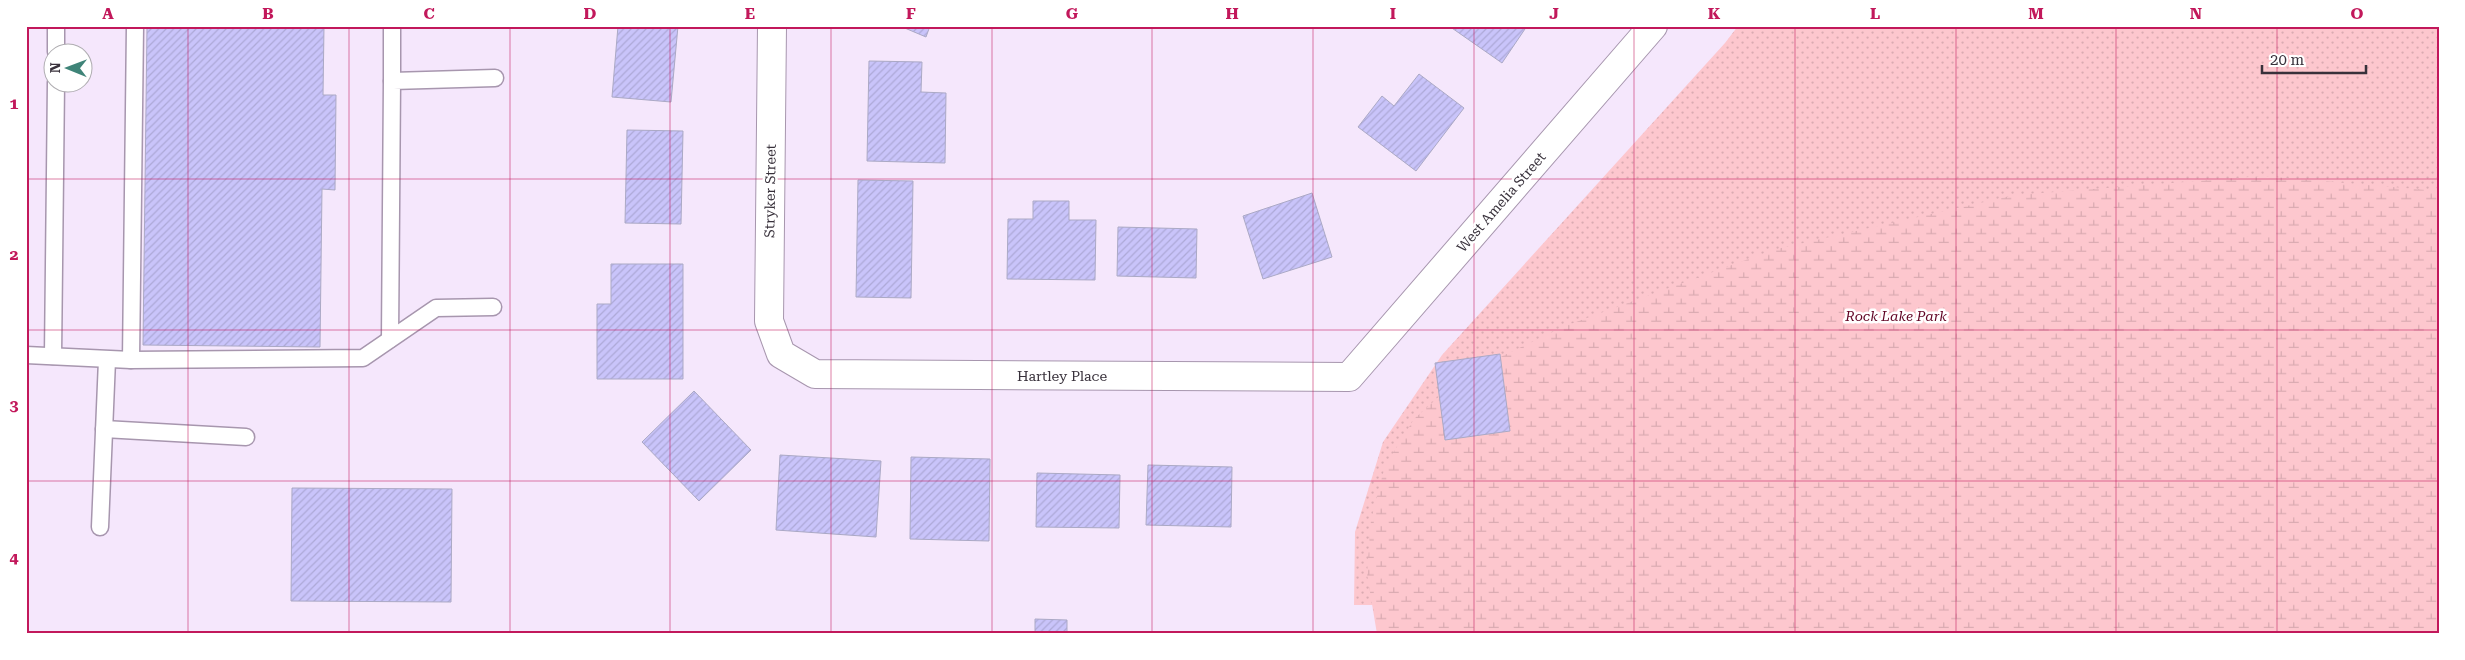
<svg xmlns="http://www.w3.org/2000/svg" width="2465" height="660" font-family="'Roboto Serif',serif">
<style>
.grass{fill:url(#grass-dots)}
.wetland{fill:url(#wetland-marsh)}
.building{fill:url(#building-hatch);stroke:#aba9c5}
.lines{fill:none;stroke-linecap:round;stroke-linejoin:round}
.service-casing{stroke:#a796ae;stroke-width:19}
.minor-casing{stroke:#a796ae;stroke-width:30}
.service{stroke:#fff;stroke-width:16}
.minor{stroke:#fff;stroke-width:28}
.grid{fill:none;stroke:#c2185b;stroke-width:1;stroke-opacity:0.55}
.labels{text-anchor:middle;stroke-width:5;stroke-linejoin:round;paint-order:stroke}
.street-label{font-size:14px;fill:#38313b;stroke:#fff}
.park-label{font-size:14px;font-style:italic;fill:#610424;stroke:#fff}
.neatline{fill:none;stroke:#c2185b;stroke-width:2}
.grid-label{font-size:16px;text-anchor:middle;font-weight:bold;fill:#c2185b}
</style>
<defs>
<pattern id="grass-dots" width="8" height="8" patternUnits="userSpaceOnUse" patternTransform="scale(1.25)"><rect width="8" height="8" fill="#fdc7ce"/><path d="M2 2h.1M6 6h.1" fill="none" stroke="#daabb2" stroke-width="1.8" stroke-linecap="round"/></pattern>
<pattern id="wetland-marsh" width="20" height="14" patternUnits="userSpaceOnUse" patternTransform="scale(1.25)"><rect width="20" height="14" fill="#fdc7ce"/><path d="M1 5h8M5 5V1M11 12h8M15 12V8" fill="none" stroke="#daabb2"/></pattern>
<pattern id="building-hatch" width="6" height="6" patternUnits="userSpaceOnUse" patternTransform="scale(1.25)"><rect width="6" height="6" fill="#c9c4fa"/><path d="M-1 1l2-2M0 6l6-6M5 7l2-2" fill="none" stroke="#ada9d7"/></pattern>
</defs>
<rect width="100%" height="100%" fill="#f5e7fc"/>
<polygon class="grass" points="1738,26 2439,26 2439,606 1354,605 1355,532 1383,442 1442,355 1725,43"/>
<polygon class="wetland" points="2263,176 2439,191 2439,634 1377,634 1367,574 1371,520 1385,466 1414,419 1463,375 1565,326 1773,250 2015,195"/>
<g class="building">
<polygon points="147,26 324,26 323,95 336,95 335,190 322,189 320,347 143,345"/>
<polygon points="618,26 678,26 671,102 612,97"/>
<polygon points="900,26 930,26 926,37"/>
<polygon points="1449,26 1527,26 1502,63"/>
<polygon points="869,61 922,62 921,92 946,93 945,163 867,161"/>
<polygon points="1419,74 1464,108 1416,171 1358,127 1382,96 1394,106"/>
<polygon points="627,130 683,131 681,224 625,223"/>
<polygon points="858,180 913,181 911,298 856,297"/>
<polygon points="1312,193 1332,257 1263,279 1243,216"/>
<polygon points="1033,201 1069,201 1069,220 1096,220 1095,280 1007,279 1008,219 1033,219"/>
<polygon points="1118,227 1197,229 1196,278 1117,276"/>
<polygon points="611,264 683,264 683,379 597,379 597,304 611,304"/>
<polygon points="1500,354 1510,431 1445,440 1435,363"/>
<polygon points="694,391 751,450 699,501 642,442"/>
<polygon points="780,455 881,461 876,537 776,530"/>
<polygon points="911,457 990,459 989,541 910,539"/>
<polygon points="1148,465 1232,467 1231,527 1146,525"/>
<polygon points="1037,473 1120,475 1119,528 1036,527"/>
<polygon points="292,488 452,489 451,602 291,601"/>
<polygon points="1035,619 1067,620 1067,634 1035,634"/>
</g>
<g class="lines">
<g class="service-casing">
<g id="service">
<polyline points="56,52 56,26"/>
<polyline points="392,81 392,26"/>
<polyline points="390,339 392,81 495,78"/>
<polyline points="26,355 131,360 363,358 436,308 493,307"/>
<polyline points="53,356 56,82"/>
<polyline points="131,360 135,26"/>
<polyline points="104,429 246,437"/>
<polyline points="100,527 107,360"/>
</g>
</g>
<g class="minor-casing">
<polyline id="minor" points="772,26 769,321 781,354 815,374 1349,377 1653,26"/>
</g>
<use href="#service" class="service"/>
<use href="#minor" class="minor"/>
</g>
<path class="grid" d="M188 26V634M349 26V634M510 26V634M670 26V634M831 26V634M992 26V634M1152 26V634M1313 26V634M1474 26V634M1634 26V634M1795 26V634M1956 26V634M2116 26V634M2277 26V634M26 179H2439M26 330H2439M26 481H2439"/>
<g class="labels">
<g class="street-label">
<text transform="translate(770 191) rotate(-89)" y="5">Stryker Street</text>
<text transform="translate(1501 202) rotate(-49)" y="5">West Amelia Street</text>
<text x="1062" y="381">Hartley Place</text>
</g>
<g class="park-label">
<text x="1896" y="321">Rock Lake Park</text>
</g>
</g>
<rect width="2465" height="660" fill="none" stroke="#ffffff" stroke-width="55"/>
<g transform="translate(68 68) rotate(271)"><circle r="24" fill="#ffffff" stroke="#afadb1"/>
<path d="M0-4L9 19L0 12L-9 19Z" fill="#3f8478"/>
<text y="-8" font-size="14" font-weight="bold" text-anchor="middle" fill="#38313b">N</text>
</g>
<path d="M2262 65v8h104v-8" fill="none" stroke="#38313b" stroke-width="2.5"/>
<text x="2270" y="65" font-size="15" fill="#38313b" stroke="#ffffff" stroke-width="4" paint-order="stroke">20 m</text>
<rect x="28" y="28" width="2410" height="604" class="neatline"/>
<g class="grid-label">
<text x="108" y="19">A</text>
<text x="268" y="19">B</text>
<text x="429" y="19">C</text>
<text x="590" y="19">D</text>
<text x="750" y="19">E</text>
<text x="911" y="19">F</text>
<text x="1072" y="19">G</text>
<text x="1232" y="19">H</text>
<text x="1393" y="19">I</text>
<text x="1554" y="19">J</text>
<text x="1714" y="19">K</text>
<text x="1875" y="19">L</text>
<text x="2036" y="19">M</text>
<text x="2196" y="19">N</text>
<text x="2357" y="19">O</text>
<text x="14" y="109">1</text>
<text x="14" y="260">2</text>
<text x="14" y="411">3</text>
<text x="14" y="563">4</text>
</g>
</svg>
